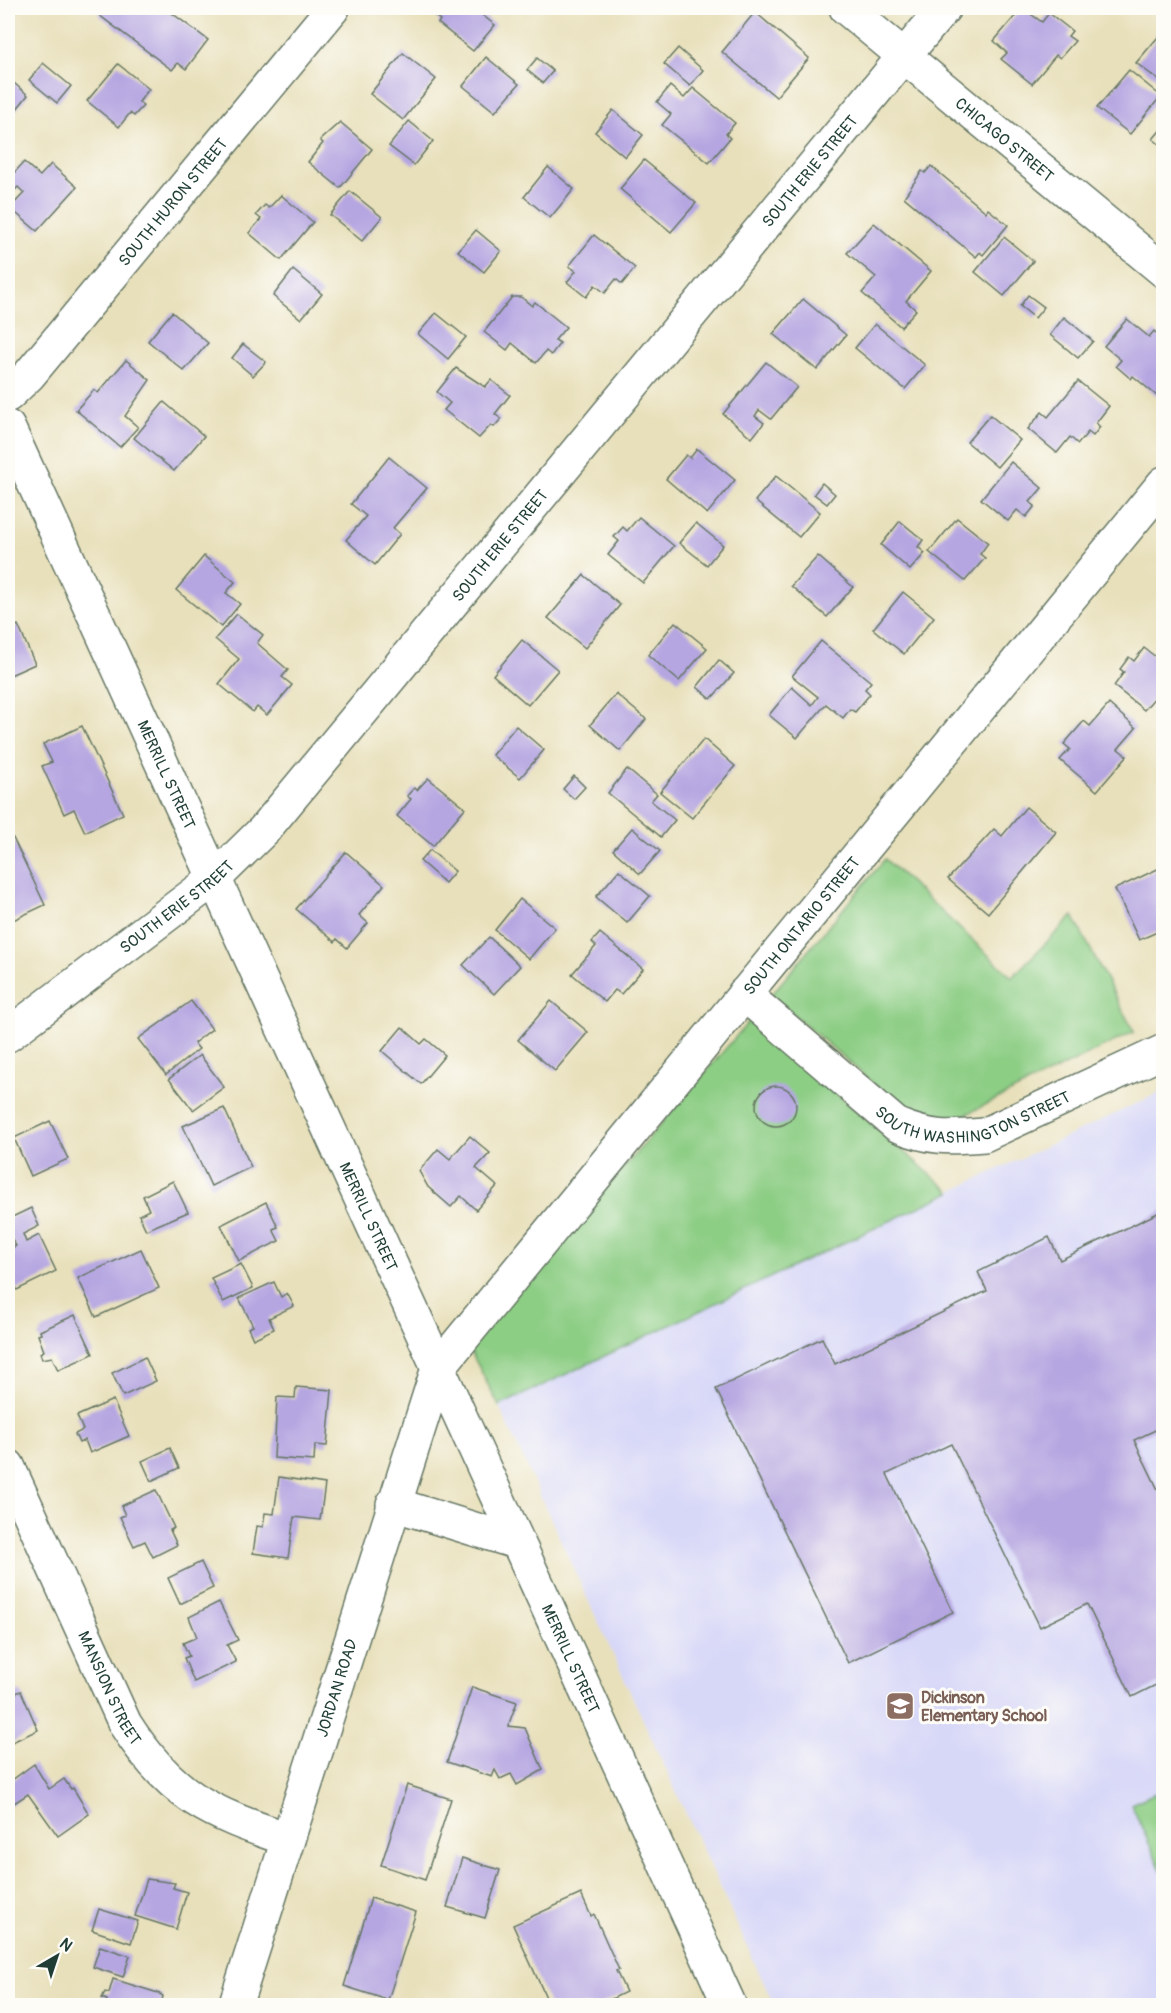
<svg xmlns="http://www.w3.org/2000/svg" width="1171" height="2013" font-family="Pangolin,sans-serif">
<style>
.built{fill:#d7d7f8}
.green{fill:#8dce85;stroke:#56865c;stroke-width:1.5}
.building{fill:#b5a6e1}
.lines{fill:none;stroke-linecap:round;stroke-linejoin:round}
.street-casing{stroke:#657663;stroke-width:36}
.street{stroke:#fff;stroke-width:33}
.labels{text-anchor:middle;stroke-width:6;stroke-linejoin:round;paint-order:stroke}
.street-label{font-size:16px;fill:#1f3d34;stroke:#fdfcf7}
.education-label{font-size:16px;font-weight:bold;fill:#785e54;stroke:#fdfcf7;text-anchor:start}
</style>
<rect width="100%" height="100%" fill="#fdfcf7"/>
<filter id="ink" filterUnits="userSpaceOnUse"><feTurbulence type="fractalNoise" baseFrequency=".0167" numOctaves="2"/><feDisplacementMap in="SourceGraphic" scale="12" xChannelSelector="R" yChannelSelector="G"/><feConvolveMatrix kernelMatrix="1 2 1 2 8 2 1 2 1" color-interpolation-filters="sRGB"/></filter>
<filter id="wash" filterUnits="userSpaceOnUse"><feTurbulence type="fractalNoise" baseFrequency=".008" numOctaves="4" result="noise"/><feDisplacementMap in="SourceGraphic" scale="24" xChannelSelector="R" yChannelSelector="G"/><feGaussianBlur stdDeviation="1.35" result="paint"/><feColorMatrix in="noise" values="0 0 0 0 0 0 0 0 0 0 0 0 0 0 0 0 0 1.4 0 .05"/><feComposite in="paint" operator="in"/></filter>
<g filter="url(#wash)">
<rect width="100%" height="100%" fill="#e8e0bb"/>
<polygon class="built" points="1163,1091 1163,2005 774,2005 499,1406"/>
<g class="green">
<polygon points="885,859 1012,977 1073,916 1134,1032 930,1132 771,995"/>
<polygon points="750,1020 951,1192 499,1406 469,1348"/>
<polygon points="1163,1790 1163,1874 1131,1804"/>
</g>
<g id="blocks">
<g class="building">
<polygon points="104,8 165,8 208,40 186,69 178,63 172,70 99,15"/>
<polygon points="430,8 473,8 495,25 473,51 438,23 440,20 428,11"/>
<polygon points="1022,8 1042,22 1049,13 1072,31 1068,36 1075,41 1060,58 1056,55 1032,84 1001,59 1007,53 994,41"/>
<polygon points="755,12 809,58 776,97 722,52"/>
<polygon points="1164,30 1164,84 1136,63"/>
<polygon points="678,48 703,70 690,86 664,64"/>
<polygon points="403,53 436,79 403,120 370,94"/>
<polygon points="486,57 519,84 495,112 463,86"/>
<polygon points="537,58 553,71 543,83 527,70"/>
<polygon points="43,63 71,86 57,103 29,80"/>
<polygon points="118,64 149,89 139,102 143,106 134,116 130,113 119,127 87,101"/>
<polygon points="1129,70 1161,96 1130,134 1097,108"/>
<polygon points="8,78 28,95 8,120"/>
<polygon points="670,86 684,98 693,88 735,123 726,134 730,138 709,163 662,125 671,114 657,102"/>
<polygon points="613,110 643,135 625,157 595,132"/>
<polygon points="409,121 433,141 414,165 389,146"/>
<polygon points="340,122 372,149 340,188 308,162 323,143 320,140"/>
<polygon points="1164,126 1164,148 1153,139"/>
<polygon points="644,160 696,203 671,232 620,189"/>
<polygon points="24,162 40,176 51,164 77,187 37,231 10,208 24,193 18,187 13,192 8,187 8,165 15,172"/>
<polygon points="931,166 986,212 988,209 1008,225 983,255 980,252 976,257 904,197 922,171 925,173"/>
<polygon points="548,167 574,189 550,218 524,197"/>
<polygon points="350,191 382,217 362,241 330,215"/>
<polygon points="281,195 313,222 281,260 249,233 261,219 256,215 265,205 269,208"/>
<polygon points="874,223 931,271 906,301 916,310 901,327 862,293 876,277 847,253"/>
<polygon points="476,230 501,251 484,272 458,251"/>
<polygon points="594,235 635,268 622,284 616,279 605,293 595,285 586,297 567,282 576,271 569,266"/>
<polygon points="1004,237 1033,261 1004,296 975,272"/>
<polygon points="293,270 322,294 301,319 273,296"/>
<polygon points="1028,295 1044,307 1035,318 1020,306"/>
<polygon points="512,297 521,297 532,306 535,302 566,327 555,340 560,343 551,355 546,351 536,363 512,343 507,350 484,332"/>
<polygon points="803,299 846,335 817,370 773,334"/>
<polygon points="172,312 208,343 184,371 148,341"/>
<polygon points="436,313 466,337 448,359 418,334"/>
<polygon points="1064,317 1093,341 1078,358 1050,335"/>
<polygon points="1127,319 1149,337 1154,331 1164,340 1164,388 1157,396 1133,376 1131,379 1116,366 1121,360 1104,346"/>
<polygon points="875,324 925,365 905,389 855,348"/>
<polygon points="243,344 266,362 253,376 232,358"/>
<polygon points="126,360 150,380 125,416 138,427 120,447 76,410 94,390 98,393"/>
<polygon points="766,362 797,387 771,419 759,410 755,416 764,423 752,438 723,414"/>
<polygon points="456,368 485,387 491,380 510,395 495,414 501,419 494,427 491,425 479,438 444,410 450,403 437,392"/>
<polygon points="1078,381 1109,406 1096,423 1100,427 1093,436 1088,432 1078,444 1070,437 1057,453 1028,429 1042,412 1048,417"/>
<polygon points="164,402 204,436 174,471 134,438"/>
<polygon points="990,415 1020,440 997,467 967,442"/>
<polygon points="697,449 735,480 707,514 666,479 686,455 690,458"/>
<polygon points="389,457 427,488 393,528 400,534 375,565 346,540 366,516 351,504"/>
<polygon points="1011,462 1042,488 1030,502 1035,506 1026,517 1017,510 1008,521 981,499"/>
<polygon points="776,476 820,512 799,537 755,501"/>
<polygon points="822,483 835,494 827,504 814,494"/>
<polygon points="639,517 674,546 643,583 608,555 619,541 614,537 623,527 627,531"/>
<polygon points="957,518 988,543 980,554 985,558 965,581 929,552"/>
<polygon points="900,521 923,540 918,547 925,553 910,570 881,545"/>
<polygon points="696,523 723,545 707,565 679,543"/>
<polygon points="204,556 235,582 226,593 240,604 221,627 176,590"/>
<polygon points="818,556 853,587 827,617 791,586"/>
<polygon points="584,575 620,605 585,648 548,618"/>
<polygon points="903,592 934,617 904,654 873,629"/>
<polygon points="237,614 263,635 257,643 288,670 282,677 292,685 267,715 257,707 253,712 219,684 239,659 215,639"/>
<polygon points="675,622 707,648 679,681 648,655"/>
<polygon points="18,625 35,664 8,676 8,630"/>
<polygon points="522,640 558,670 528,705 493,675"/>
<polygon points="821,641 871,682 865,689 870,694 855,712 850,709 843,718 826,704 797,738 769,715 792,687 812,705 818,697 792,676"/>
<polygon points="1144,648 1164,663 1164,687 1144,710 1114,686 1124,672 1120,669 1129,657 1134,661"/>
<polygon points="719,660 734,673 711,699 697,687"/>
<polygon points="616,694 646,719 620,751 590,725"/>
<polygon points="1109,704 1136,728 1118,749 1127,756 1097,791 1060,760 1070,749 1064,744 1084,721 1090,726"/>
<polygon points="82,726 123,814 85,832 74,809 64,814 42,766 52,762 43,744"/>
<polygon points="516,726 544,750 520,778 492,755"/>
<polygon points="704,739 735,766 692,818 660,792"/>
<polygon points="627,769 657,794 651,801 675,820 661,837 608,793"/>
<polygon points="574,776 585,787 574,799 563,789"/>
<polygon points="428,778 465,808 433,846 397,816 411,799 407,796 414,788 417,790"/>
<polygon points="1026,807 1056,832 988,913 948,879 994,829 1002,836"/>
<polygon points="632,828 660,851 640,874 613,850"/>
<polygon points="13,838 45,905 11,921 8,914 8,841"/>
<polygon points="430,850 455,871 445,883 420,861"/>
<polygon points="346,852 384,885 359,915 368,923 347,948 337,939 335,942 296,909"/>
<polygon points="1164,866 1164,929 1139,940 1115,889"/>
<polygon points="619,870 650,896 627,923 596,897"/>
<polygon points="520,899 555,928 529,959 495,930"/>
<polygon points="600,933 643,969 621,994 615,990 605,1002 572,974 596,946 592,942"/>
<polygon points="489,937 520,966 494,994 463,965"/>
<polygon points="191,1001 212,1029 194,1043 199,1049 166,1075 138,1039"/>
<polygon points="551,1001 588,1032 555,1071 518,1040"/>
<polygon points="402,1027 421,1044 426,1039 445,1055 421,1084 382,1051"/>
<polygon points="200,1055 224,1087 193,1110 169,1079"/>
<circle cx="776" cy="1106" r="20"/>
<polygon points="224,1108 251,1167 211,1186 183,1126"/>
<polygon points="50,1121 68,1159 31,1176 14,1138"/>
<polygon points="470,1136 490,1153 476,1168 497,1186 476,1210 461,1196 451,1207 428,1187 419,1171 438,1149 450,1159"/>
<polygon points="173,1181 188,1212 146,1230 139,1215 149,1210 143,1196"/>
<polygon points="266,1202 278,1227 273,1229 279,1241 239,1261 221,1225"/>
<polygon points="31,1208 39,1226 23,1234 26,1242 39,1235 56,1271 17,1290 11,1276 8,1277 8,1250 16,1246 8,1232 8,1219"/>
<polygon points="1164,1210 1164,1426 1134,1440 1164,1502 1164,1681 1132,1697 1087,1604 1040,1627 951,1444 887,1474 953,1612 848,1663 716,1389 822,1338 835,1364 987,1291 978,1272 1049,1237 1060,1260"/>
<polygon points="141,1249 159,1288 96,1317 78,1278"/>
<polygon points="241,1264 253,1288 223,1302 211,1278"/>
<polygon points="274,1282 281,1297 287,1293 294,1306 269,1318 274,1329 253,1339 248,1328 253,1326 239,1298"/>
<polygon points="75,1315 93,1354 58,1370 52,1357 42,1359 40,1353 44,1351 38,1335 41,1334 40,1331"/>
<polygon points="145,1357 156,1381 123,1396 112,1373"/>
<polygon points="296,1387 332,1390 327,1446 315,1445 314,1461 274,1458 277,1397 295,1398"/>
<polygon points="113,1400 129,1436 90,1453 85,1440 79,1443 75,1434 83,1430 77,1416"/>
<polygon points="170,1448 179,1468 151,1481 142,1461"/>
<polygon points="279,1477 325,1484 320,1520 294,1517 288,1558 253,1553 257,1526 263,1527 265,1513 274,1514"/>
<polygon points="156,1490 174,1528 170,1530 177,1545 153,1557 145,1541 134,1546 120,1517 125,1515 121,1506"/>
<polygon points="201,1562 213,1588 180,1604 168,1578"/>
<polygon points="219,1602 238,1640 227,1645 236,1662 194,1682 184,1658 189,1656 183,1643 197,1637 189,1617"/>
<polygon points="472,1687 517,1702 508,1726 525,1728 543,1770 517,1785 511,1774 500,1779 495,1770 492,1777 447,1762"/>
<polygon points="21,1691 38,1730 8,1744 8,1696"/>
<polygon points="34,1764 49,1789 64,1779 71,1789 73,1788 89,1814 58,1836 28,1794 8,1807 8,1783"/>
<polygon points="407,1785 451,1799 425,1880 381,1865"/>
<polygon points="462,1858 500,1870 485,1918 447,1907"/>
<polygon points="147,1879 175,1883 173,1888 187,1892 176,1929 135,1916"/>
<polygon points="581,1894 591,1916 594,1914 619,1970 616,1971 626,1992 597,2006 550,2006 513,1925"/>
<polygon points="371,1898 416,1912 388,2000 344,1986"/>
<polygon points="99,1909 138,1921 131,1943 92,1930"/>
<polygon points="100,1946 130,1956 123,1977 93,1967"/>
<polygon points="113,1979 158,1993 163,1996 161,2005 105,2006 107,2000 102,1998 105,1992 109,1993"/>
</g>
</g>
</g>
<g filter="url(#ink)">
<use href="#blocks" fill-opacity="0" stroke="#657663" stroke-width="1.5"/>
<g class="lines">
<g class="street-casing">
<g id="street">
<path id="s1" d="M846 8 1164 271"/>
<path id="s2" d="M8 395 29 375 333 8"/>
<path id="s3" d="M8 427 730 2006"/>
<path id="s4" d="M744 994 897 1125C931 1139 948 1138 984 1135L1164 1051"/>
<path id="s5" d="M8 1035 214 879 264 830 944 8"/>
<path id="s6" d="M8 1466 125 1724C171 1796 209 1813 288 1839"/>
<polyline points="393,1504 516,1542"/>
<path id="s7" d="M235 2006 438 1368 1164 483"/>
</g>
</g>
<use href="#street" class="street"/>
</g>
</g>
<defs>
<g id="school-square" transform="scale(1.5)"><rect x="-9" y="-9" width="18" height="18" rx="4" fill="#8d6e63" stroke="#fdfcf7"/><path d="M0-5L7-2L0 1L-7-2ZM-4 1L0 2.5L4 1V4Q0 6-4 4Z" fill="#fff"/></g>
</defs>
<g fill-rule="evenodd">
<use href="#school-square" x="900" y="1706"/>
</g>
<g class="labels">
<g class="street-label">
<text dy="6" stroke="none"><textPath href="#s1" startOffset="206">CHICAGO STREET</textPath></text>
<text dy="6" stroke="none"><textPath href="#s5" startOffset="1184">SOUTH ERIE STREET</textPath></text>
<text dy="6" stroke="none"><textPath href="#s2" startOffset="254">SOUTH HURON STREET</textPath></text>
<text dy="6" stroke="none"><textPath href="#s5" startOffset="698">SOUTH ERIE STREET</textPath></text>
<text dy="6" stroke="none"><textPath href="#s3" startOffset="382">MERRILL STREET</textPath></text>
<text dy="6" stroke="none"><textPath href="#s5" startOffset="212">SOUTH ERIE STREET</textPath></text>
<text dy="6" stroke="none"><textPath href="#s7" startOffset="1242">SOUTH ONTARIO STREET</textPath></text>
<text dy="6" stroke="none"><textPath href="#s4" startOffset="280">SOUTH WASHINGTON STREET</textPath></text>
<text dy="6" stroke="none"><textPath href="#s3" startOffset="868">MERRILL STREET</textPath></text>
<text dy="6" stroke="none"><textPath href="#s3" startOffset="1354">MERRILL STREET</textPath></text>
<text dy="6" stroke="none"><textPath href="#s7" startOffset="334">JORDAN ROAD</textPath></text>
<text dy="6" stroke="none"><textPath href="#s6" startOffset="244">MANSION STREET</textPath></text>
</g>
<g class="education-label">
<text x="921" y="1703">Dickinson<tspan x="921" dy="18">Elementary School</tspan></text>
</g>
</g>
<rect width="1171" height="2013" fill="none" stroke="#fdfcf7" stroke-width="30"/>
<g transform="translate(57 1956) rotate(39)" stroke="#fdfcf7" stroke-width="4.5" paint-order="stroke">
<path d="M0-4.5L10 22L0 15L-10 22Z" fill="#1f3d34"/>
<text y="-9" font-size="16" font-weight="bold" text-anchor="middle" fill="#1f3d34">N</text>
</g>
</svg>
